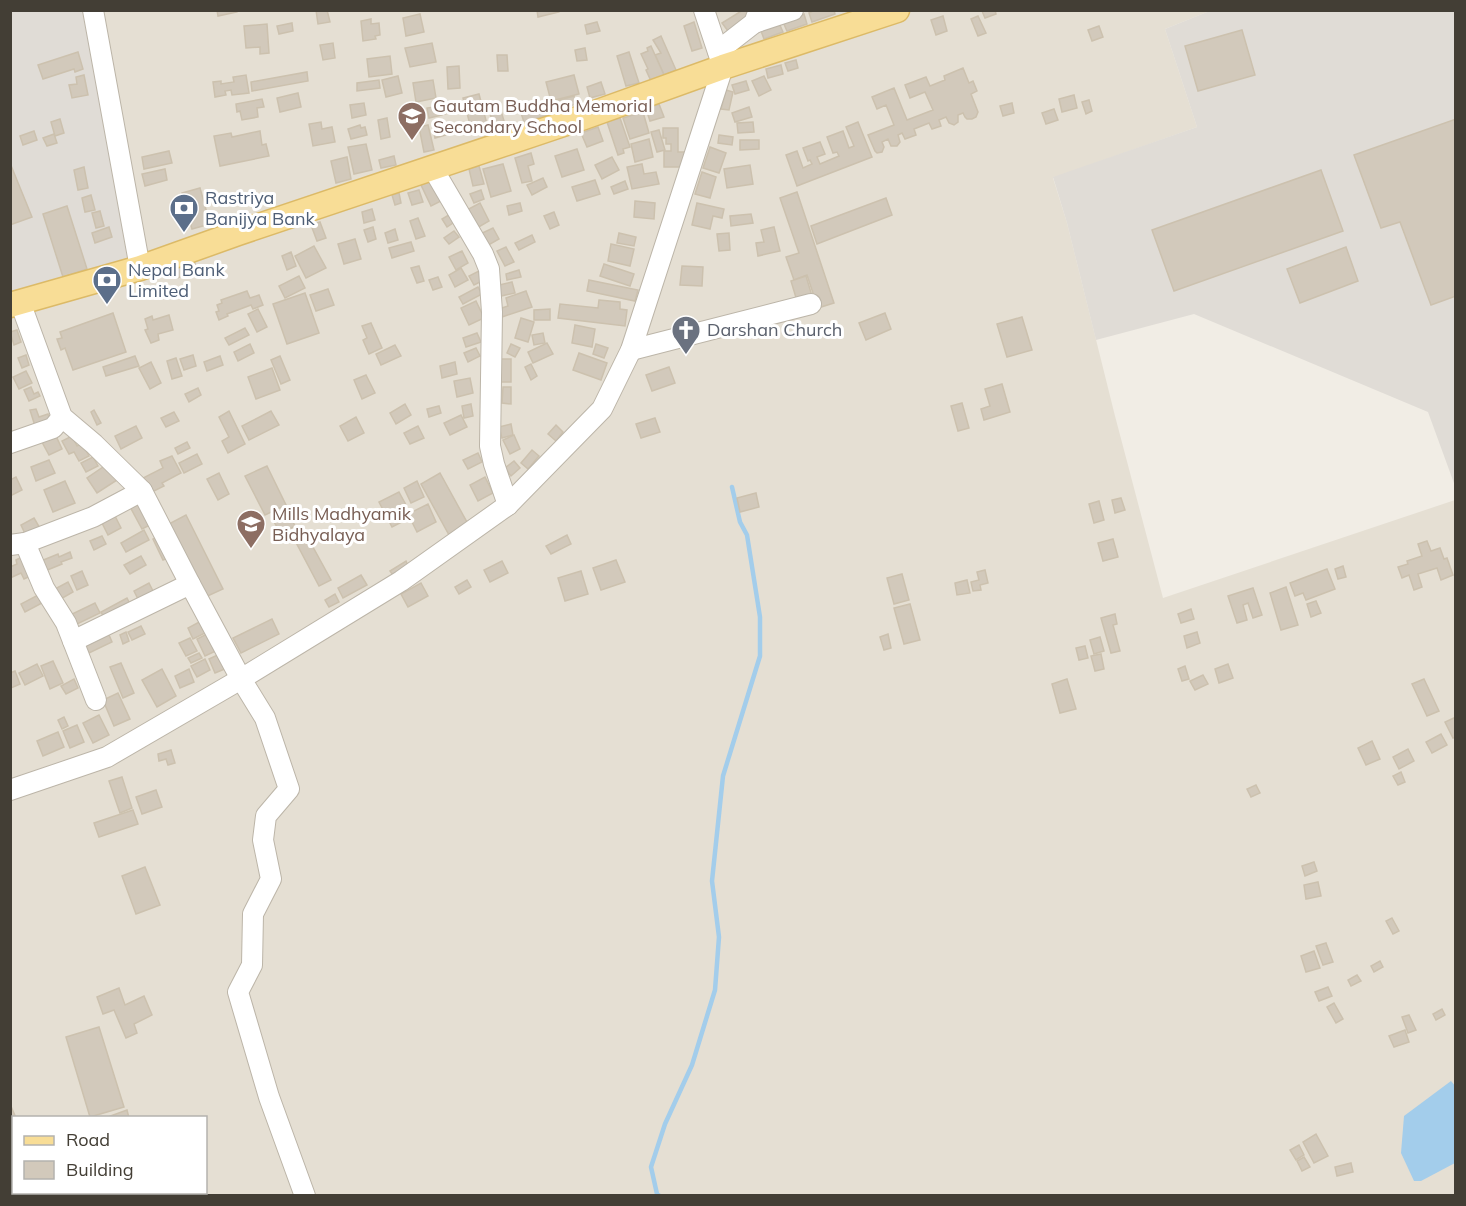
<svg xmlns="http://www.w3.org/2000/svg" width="1466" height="1206" font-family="Mulish,sans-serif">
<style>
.residential{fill:#e5dfd3;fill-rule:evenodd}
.industrial{fill:#e0dcd6}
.water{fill:#a3cdeb}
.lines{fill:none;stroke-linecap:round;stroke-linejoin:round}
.stream{stroke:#a3cdeb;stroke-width:4.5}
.building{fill:#d2c9bb;stroke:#ccc1ae;stroke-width:1.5}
.minor-casing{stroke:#bcb5a8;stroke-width:22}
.major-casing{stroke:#dcba67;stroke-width:27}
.minor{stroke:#fff;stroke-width:20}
.major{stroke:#f8dd96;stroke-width:24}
.labels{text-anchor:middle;stroke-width:6;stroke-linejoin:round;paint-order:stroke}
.education-label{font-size:18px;fill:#785e54;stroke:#fff;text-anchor:start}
.service-label{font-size:18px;fill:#4e5e75;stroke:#fff;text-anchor:start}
.worship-label{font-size:18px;fill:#5b616d;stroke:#fff;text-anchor:start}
</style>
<rect width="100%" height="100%" fill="#f1ede5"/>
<path class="residential" d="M93 11H1207V12L1165 29 1197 127 1053 178 1067 223 1115 416 1163 598 1455 500V1195H11L10 305ZM14 1118H206V1192H14Z"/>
<g class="industrial">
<polygon points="10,11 93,11 140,268 10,305"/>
<polygon points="1207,11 1455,11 1455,486 1428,412 1194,314 1096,340 1067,223 1053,177 1197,127 1165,29 1207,12"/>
</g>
<polygon class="water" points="1451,1081 1456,1087 1455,1163 1421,1181 1414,1181 1401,1153 1404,1116"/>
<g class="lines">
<polyline class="stream" points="660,1196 657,1194 651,1167 665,1124 692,1065 715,990 719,937 712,881 723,776 760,656 760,617 747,535 740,522 732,487"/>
</g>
<g class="building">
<polygon points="217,10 237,10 237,12 218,16"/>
<polygon points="316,10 327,10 330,22 318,24"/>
<polygon points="537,10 559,10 559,12 538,17"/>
<polygon points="743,10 749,10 753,16 728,31 722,23"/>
<polygon points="815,10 834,10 835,14 812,22 809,13"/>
<polygon points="995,10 996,14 985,18 982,11"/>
<polygon points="420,14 424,32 406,36 403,18"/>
<polygon points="804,14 807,24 787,31 783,22"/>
<polygon points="943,16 947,31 936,35 931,20"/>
<polygon points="978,16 986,33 978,36 971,19"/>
<polygon points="371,19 371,24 379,23 380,35 375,36 376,39 363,41 361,21"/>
<polygon points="597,22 600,31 587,34 585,25"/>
<polygon points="694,22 702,48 692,51 684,26"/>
<polygon points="292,23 293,31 279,34 277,26"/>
<polygon points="779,23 783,32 764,39 761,31"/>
<polygon points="267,24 269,53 260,54 260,47 246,48 244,26"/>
<polygon points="1099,26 1103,37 1092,41 1088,30"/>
<polygon points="1242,30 1255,75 1198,91 1185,46"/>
<polygon points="661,36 676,70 664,75 655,55 661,53 653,40"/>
<polygon points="333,43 335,58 323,60 320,45"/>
<polygon points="432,43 436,62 410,67 405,48"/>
<polygon points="651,46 664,75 651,81 646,70 648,69 641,54 648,51 647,48"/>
<polygon points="585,48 587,60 577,61 575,50"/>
<polygon points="78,52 83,69 75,72 74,69 43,79 38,65"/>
<polygon points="629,52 639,83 626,86 617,56"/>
<polygon points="497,55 507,55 508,71 498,71"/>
<polygon points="390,56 392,74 369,77 367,59"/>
<polygon points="796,60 798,68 788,71 785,63"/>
<polygon points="781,65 783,74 768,78 766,69"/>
<polygon points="459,66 460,88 448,89 447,67"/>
<polygon points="963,68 969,83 973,81 977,91 971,94 978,112 976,117 972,119 967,119 965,117 963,113 958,115 958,122 954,125 949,123 946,117 939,120 941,126 932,129 929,123 914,129 916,135 905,139 902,133 898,135 900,142 897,146 891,146 888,139 882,142 884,147 882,152 877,153 875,151 868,135 894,125 886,105 877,109 872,97 894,88 907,120 933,110 925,92 910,98 905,85 926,77 930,86 945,80 944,76"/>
<polygon points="307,72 308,81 252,91 251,82"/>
<polygon points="84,75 88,95 72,98 69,85 77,84 76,77"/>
<polygon points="246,75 249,93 232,95 231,90 225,91 226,95 215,97 213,82 221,81 221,84 234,82 233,77"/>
<polygon points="574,75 579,94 551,101 546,82"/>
<polygon points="398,76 402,93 386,97 382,80"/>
<polygon points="764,76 771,90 759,96 752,81"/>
<polygon points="379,80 380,88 357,91 357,83"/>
<polygon points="433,80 436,98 416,102 413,83"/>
<polygon points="746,81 749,90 735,94 732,85"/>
<polygon points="601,82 605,94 590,98 587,87"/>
<polygon points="726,90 733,92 729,110 721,109"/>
<polygon points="298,93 301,107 280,112 277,98"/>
<polygon points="479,94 488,128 472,132 463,98"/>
<polygon points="1074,95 1077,108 1062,112 1059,99"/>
<polygon points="574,96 576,104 555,111 552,102"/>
<polygon points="262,99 264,107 257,108 258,117 242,120 240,111 237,112 236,104"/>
<polygon points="1089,100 1092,111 1086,114 1082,102"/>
<polygon points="451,101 453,111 445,114 442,103"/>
<polygon points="364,103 366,115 352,118 350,105"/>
<polygon points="1012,103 1014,113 1003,116 1000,106"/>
<polygon points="499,104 504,121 493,124 488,107"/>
<polygon points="659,104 664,117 650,121 646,109"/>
<polygon points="545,105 548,115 524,122 521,113"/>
<polygon points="440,106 442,115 429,118 427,108"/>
<polygon points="749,107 752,117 735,122 732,113"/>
<polygon points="1054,109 1058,120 1046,124 1042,113"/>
<polygon points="643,112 649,133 630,139 623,118"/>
<polygon points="387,118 390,137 381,139 378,120"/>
<polygon points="620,118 630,147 623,149 624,153 618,155 607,122"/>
<polygon points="60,119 64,133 55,136 51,122"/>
<polygon points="1456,119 1456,296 1431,305 1400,222 1381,228 1354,155"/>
<polygon points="321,122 322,129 332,127 335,142 313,146 309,124"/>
<polygon points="753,122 754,132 738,133 737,123"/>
<polygon points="858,122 872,157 797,186 786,155 797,151 803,168 812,164 810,160 808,161 803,148 820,142 825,154 817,157 820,164 839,156 837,152 833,153 827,137 843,131 849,148 854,146 846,127"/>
<polygon points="360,125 361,128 365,127 367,135 351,139 348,129"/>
<polygon points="428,125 434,150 424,152 419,127"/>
<polygon points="444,125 446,135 435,138 433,128"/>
<polygon points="598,127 603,141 587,147 581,133"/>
<polygon points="663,128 678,128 678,152 685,152 685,167 664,167 664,151 671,151 671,144 666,144 666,138 663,138"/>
<polygon points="659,130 665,150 657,152 651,132"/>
<polygon points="34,131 37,140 23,145 20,136"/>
<polygon points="260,131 262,145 266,144 269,156 220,166 214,136 231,133 232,137"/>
<polygon points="54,134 57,143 47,146 43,138"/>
<polygon points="719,135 733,137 732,145 718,143"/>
<polygon points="649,139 653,157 635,162 631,144"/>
<polygon points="740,140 759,140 759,149 740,150"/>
<polygon points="366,144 372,170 354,174 348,147"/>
<polygon points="710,147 726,153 719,173 703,168"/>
<polygon points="577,149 584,170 562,177 555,156"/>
<polygon points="169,151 172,163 144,169 142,157"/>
<polygon points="531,153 534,164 528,166 532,181 522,183 515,158"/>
<polygon points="394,156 396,165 381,168 379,160"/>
<polygon points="347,157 351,179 336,183 331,161"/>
<polygon points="612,157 619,170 602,179 595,165"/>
<polygon points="10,163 32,217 10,225"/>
<polygon points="503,164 511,191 491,197 483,169"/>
<polygon points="642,164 644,174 656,172 659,184 632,189 627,167"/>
<polygon points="750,165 753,184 727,188 724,169"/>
<polygon points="479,166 484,184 473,186 469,169"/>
<polygon points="84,167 88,188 78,190 74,170"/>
<polygon points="165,169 167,180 145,186 142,174"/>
<polygon points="1321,170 1343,231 1174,291 1152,230"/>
<polygon points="702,172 716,177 710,198 695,194"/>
<polygon points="435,178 445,199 431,206 421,185"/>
<polygon points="543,178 547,187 532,195 527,185"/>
<polygon points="595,180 600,194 577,201 572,187"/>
<polygon points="625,181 628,189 614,194 611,187"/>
<polygon points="200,188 210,224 192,229 182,193"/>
<polygon points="419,190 423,202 412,205 408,193"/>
<polygon points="481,190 484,199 474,203 470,194"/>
<polygon points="797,192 834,303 818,308 807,275 794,280 786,257 799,253 780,198"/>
<polygon points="399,193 401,203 395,205 392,195"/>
<polygon points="91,195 95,210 85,212 82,198"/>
<polygon points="886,198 892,215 817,244 811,226"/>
<polygon points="635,201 655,203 654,219 634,217"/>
<polygon points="480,203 489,221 472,231 463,212"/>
<polygon points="520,203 522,211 509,215 507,206"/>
<polygon points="697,203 724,209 722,218 713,216 710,229 692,225"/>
<polygon points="67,206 87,269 63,277 43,214"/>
<polygon points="372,209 375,220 364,223 362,212"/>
<polygon points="100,211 104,226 96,228 92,213"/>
<polygon points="554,212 559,225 550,229 544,216"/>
<polygon points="452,213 456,221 447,227 442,219"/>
<polygon points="751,214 753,223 731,226 730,216"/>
<polygon points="418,218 425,236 416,239 410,221"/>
<polygon points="320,222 326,238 317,241 311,225"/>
<polygon points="109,227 112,237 95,243 92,233"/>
<polygon points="373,227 376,239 368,242 364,230"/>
<polygon points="774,227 780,251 758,256 756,243 764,242 761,230"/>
<polygon points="493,228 499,239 485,247 478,235"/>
<polygon points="395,229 398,240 388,243 385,233"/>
<polygon points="454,231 459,237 449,244 444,238"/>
<polygon points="619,233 636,237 634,246 617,243"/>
<polygon points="729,233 730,250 719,251 717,234"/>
<polygon points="532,235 535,242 519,250 515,243"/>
<polygon points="355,239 361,259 344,264 338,244"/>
<polygon points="411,242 414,251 392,258 389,248"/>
<polygon points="611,244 634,249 630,266 608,261"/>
<polygon points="314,246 326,268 306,278 295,256"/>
<polygon points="506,247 514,262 505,266 497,251"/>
<polygon points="1346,247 1358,281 1300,303 1287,269"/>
<polygon points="462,251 468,263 456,270 449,257"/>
<polygon points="291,252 296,266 287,270 282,256"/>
<polygon points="194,261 198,271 177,278 173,268"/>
<polygon points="604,264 634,274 630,286 600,276"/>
<polygon points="419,266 424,281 417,283 411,268"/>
<polygon points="682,266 703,267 702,286 680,285"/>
<polygon points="461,268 468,280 455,287 449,275"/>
<polygon points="481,270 486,279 474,285 469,276"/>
<polygon points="519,270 521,277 507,280 506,274"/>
<polygon points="299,276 305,288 285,298 279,286"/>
<polygon points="806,276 812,296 797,301 791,281"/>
<polygon points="438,277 442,287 433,290 429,280"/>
<polygon points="589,280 638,290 635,301 587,291"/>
<polygon points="512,282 515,293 501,296 499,285"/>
<polygon points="478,287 482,294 463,304 459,297"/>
<polygon points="328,289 334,305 316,311 310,295"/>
<polygon points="247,291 250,298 259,295 263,305 253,309 251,305 227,314 228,316 219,320 216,312 219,311 217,305 222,303 221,300"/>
<polygon points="526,291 532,307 502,317 499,309 508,306 506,298"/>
<polygon points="305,293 319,333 287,344 273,304"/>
<polygon points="599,300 620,302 620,309 627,310 625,326 558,318 560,304 598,308"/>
<polygon points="476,301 484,318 469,325 461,308"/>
<polygon points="258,309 267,327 257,332 248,314"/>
<polygon points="550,309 550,320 534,320 534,310"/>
<polygon points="113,313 126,352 73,370 65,348 61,350 57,339 62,338 60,332"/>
<polygon points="885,313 891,329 866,340 859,323"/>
<polygon points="169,315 173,330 158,334 159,340 151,343 145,330 148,329 145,319 152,316 153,320"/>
<polygon points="1022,317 1032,350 1007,357 997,324"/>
<polygon points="521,318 534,322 528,342 515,338"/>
<polygon points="371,323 382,348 369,354 363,340 367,338 362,326"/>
<polygon points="575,325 595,329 592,347 572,343"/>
<polygon points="245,328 249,335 229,345 225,338"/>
<polygon points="17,330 21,342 14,345 10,332"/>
<polygon points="477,333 481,342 466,347 463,338"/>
<polygon points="543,333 545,343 534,345 532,335"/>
<polygon points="547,343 553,354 533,363 528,352"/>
<polygon points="250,344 254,353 238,361 234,352"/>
<polygon points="511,344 520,348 515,357 507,353"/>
<polygon points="596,344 608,348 604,358 593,354"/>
<polygon points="395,345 401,356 381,365 376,354"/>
<polygon points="476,348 480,356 468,362 464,353"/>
<polygon points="579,353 607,363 601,380 573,370"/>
<polygon points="26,355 29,365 22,368 18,358"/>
<polygon points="193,355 196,366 184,370 180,359"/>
<polygon points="135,356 139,366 106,376 103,367"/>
<polygon points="220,356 223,365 207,371 204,362"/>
<polygon points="280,356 290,380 281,384 271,360"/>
<polygon points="176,358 182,376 172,379 167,361"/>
<rect x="501" y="359" width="10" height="23"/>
<polygon points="151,362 161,383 150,389 139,368"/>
<polygon points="455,362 457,374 442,378 440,366"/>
<polygon points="531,364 537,376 531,380 525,367"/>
<polygon points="669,367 675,383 652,391 646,375"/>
<polygon points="272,368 280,390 256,399 248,377"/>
<polygon points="26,371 32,383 19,389 13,377"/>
<polygon points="366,375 375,393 362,399 354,380"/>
<polygon points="470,378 473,393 457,397 454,381"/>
<polygon points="1002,384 1010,412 984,420 981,409 990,406 985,389"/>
<polygon points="31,387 34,394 38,392 40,396 29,401 24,390"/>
<polygon points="503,387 511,387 511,404 502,403"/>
<polygon points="198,388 201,395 189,402 185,394"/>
<polygon points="962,403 969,428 958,431 951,406"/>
<polygon points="405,404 411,415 396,424 390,413"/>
<polygon points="471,404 473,416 464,418 462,406"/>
<polygon points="439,406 441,413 429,417 427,409"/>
<polygon points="36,409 39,417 48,414 50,421 35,426 30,410"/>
<polygon points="94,410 101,423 97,425 91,412"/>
<polygon points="229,411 245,444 228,453 222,441 229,437 219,417"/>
<polygon points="271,411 279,425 249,440 242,426"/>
<polygon points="174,412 179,421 166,427 161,418"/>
<polygon points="461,415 467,427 450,435 444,423"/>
<polygon points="356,417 364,433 348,441 340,426"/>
<polygon points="655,418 660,432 641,438 636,424"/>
<polygon points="511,424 513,435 502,438 499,427"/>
<polygon points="556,425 563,432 556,441 548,434"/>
<polygon points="136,426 142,438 121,449 115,436"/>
<polygon points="418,426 424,438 410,444 404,433"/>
<polygon points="514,435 520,449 510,454 503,440"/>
<polygon points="56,436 62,449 49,455 42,442"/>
<polygon points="72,436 77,446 82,443 89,456 79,461 74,452 69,454 62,441"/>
<polygon points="187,442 190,448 178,454 175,448"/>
<polygon points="532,450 539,456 528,469 521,463"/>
<polygon points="478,453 482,462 468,469 463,460"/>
<polygon points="197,454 202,464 184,473 179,463"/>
<polygon points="172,456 181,473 162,483 164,486 150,493 143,478 163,468 160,461"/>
<polygon points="93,457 98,466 86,472 81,463"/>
<polygon points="49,460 55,473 36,481 31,467"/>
<polygon points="514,461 520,468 511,476 505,468"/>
<polygon points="106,465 117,480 97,493 87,478"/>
<polygon points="267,466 286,505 265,515 245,476"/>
<polygon points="219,473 229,494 218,500 207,479"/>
<polygon points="440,473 468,524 449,535 421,484"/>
<polygon points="16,477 22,490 10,496 10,480"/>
<polygon points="485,477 493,493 478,501 470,485"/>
<polygon points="65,481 75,503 53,512 44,490"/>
<polygon points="417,481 424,497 411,503 404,488"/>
<polygon points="399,492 406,505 396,510 402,522 392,527 379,502"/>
<polygon points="756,493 759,507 740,512 737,498"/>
<polygon points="142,498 154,523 142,529 129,505"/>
<polygon points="1121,498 1125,510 1115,513 1112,500"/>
<polygon points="1099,501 1104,520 1094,523 1089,504"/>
<polygon points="428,504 436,522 417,532 408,514"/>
<polygon points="288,512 295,526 281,534 273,520"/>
<polygon points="114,514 121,528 108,535 101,521"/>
<polygon points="186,515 223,589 201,599 165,526"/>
<polygon points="34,518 41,530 27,538 21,525"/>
<polygon points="302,527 331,580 319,586 291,533"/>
<polygon points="144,530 149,540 126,552 121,543"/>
<polygon points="567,535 571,544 551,554 546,546"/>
<polygon points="102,536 106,544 94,550 90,541"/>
<polygon points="157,537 168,558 163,560 153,539"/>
<polygon points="1113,539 1118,557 1103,561 1098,543"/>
<polygon points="1427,541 1431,551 1440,548 1444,559 1447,558 1453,575 1441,580 1437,568 1418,574 1422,587 1414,590 1409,575 1402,578 1398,567 1408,564 1407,561 1422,556 1418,544"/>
<polygon points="70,552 72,558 61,562 62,564 45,571 41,561 58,554 59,557"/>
<polygon points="24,556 33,575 24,579 21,573 10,578 10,567 17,564 16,560"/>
<polygon points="141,556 146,565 130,574 124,565"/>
<polygon points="616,560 625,582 601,590 593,568"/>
<polygon points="406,561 408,566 393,575 390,571"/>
<polygon points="502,561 508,573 490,582 484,570"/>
<polygon points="1343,566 1346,577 1338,579 1335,569"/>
<polygon points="1327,569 1335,589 1306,600 1303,593 1295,596 1290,583"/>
<polygon points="985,570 988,583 980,585 981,590 973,591 971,582 979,580 977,572"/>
<polygon points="82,571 88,585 77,590 71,576"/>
<polygon points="581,571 588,594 565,601 558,578"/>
<polygon points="902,574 909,600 894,604 887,578"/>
<polygon points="361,575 367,585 343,598 338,588"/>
<polygon points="467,580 471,587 459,594 455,587"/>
<polygon points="967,580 970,593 957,595 955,583"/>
<polygon points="68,582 73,592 59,600 53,590"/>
<polygon points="149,583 156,597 141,605 134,591"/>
<polygon points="421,583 428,596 408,607 401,594"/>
<polygon points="1286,587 1298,625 1281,630 1270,593"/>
<polygon points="1253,588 1262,615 1253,618 1248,603 1243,605 1247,620 1237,623 1228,596"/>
<polygon points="40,594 44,602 25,612 21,604"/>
<polygon points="335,594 339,602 329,607 325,600"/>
<polygon points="127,598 131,606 105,619 101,612"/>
<polygon points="1316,601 1321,613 1311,617 1307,604"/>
<polygon points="95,603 100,613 75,625 70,615"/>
<polygon points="910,604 920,640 904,644 894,608"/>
<polygon points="1191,609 1194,619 1181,623 1178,614"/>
<polygon points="1115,614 1117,624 1113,625 1120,651 1111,653 1101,618"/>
<polygon points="272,619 279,634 241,653 233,638"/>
<polygon points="201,621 207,632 193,639 188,628"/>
<polygon points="141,626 145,634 132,640 128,632"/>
<polygon points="106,628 112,642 89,653 82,639"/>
<polygon points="126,632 129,641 123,644 120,635"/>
<polygon points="1197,632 1200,643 1187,648 1184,636"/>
<polygon points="207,634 220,649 205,656 197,639"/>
<polygon points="888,634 891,648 884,650 880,637"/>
<polygon points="1100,637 1104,651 1094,654 1090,640"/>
<polygon points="190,638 197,651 186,656 179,643"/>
<polygon points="1085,646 1088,658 1079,660 1076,648"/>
<polygon points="199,653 202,658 191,663 188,658"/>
<polygon points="220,654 227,668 215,673 209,659"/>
<polygon points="1101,654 1104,669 1095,671 1091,656"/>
<polygon points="205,659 210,670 197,677 191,666"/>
<polygon points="53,661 63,683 50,689 41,666"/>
<polygon points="121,663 134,693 123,698 110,667"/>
<polygon points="37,664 43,676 25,685 19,673"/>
<polygon points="1228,664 1233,678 1219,683 1215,669"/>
<polygon points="1185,666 1189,679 1182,681 1178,669"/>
<polygon points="162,669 176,696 157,707 142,680"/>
<polygon points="189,669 194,682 180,688 175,676"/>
<polygon points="15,671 20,684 11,688 10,673"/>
<polygon points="1203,675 1208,684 1195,690 1190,681"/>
<polygon points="74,679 78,688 66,694 61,686"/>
<polygon points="1067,679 1076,709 1060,713 1052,684"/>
<polygon points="1424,679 1439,711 1427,716 1412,684"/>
<polygon points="118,693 130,719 114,726 103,700"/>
<polygon points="99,715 109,735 93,743 83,723"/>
<polygon points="64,717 68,726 62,729 58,720"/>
<polygon points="1456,717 1456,737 1453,738 1445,722"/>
<polygon points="77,725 84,742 70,748 63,731"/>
<polygon points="58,732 64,747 43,756 37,741"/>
<polygon points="1441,734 1447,745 1432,753 1426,742"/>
<polygon points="1372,741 1380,759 1366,765 1358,748"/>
<polygon points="1408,749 1414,761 1399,769 1393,757"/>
<polygon points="171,750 175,763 168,765 166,759 159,761 158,754"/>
<polygon points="1401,772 1405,782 1398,785 1393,776"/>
<polygon points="122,777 132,808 120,813 109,781"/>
<polygon points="1256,785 1260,793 1251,797 1247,789"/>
<polygon points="156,790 162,807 142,814 136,797"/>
<polygon points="133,810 138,824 99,837 94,823"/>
<polygon points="1314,862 1317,871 1305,876 1302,866"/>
<polygon points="145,867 160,905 136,914 122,876"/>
<polygon points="1318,882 1321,896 1306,899 1304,885"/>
<polygon points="1392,918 1399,931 1393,934 1386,921"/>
<polygon points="1326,943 1333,962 1323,965 1316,946"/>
<polygon points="1314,951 1320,968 1306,972 1301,956"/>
<polygon points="1380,961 1383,967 1374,972 1371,966"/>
<polygon points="1357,975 1361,981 1351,986 1348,980"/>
<polygon points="1328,987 1332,996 1319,1001 1315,992"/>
<polygon points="119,988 125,1005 144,996 152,1015 134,1024 137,1033 126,1038 114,1010 103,1014 97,997"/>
<polygon points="1334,1003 1343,1019 1336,1023 1327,1007"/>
<polygon points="1442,1009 1445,1015 1436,1020 1433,1014"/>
<polygon points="1409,1015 1416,1030 1408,1033 1402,1017"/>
<polygon points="99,1027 124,1107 90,1117 66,1037"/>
<polygon points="1405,1030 1409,1042 1394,1047 1389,1036"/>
<polygon points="10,1104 16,1118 14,1118 14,1142 10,1143"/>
<polygon points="127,1110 129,1118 105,1118"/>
<polygon points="1316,1134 1328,1156 1314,1163 1303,1142"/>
<polygon points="1299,1145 1304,1155 1296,1160 1290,1150"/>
<polygon points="1304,1157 1310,1167 1302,1171 1297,1161"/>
<polygon points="1351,1163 1353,1172 1337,1176 1335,1167"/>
</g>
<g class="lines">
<g class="minor-casing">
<g id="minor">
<polyline points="93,10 140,268"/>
<polyline points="754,23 793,10"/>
<polyline points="718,51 754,23 759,10"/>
<polyline points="432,167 483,254 489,269 492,312 490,446 494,464 508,505"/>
<polyline points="20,302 62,417 94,444 142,491 190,584 241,679 265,718 289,789 266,816 263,840 271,879 253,914 252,965 238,992 269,1097 305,1196"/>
<polyline points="631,350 811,304"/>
<polyline points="10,443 53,428 62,417"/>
<polyline points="25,543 44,588 66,623 96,700"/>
<polyline points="10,545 25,543 93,517 142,491"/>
<polyline points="73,641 190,584"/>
<polyline points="10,790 107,757 241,679 401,581 508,505 602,409 631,350 723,67 704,10"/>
</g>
</g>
<g class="major-casing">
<polyline id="major" points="10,305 140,268 238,233 584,117 723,67 897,10"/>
</g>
<use href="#minor" class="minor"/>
<use href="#major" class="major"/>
</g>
<defs>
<g id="school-pin" transform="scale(1.5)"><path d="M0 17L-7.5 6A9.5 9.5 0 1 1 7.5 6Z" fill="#8d6e63" stroke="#fff"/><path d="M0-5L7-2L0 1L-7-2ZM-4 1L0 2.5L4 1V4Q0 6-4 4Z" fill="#fff"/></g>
<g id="bank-pin" transform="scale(1.5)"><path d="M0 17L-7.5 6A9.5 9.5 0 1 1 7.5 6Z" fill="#5c6f8a" stroke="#fff"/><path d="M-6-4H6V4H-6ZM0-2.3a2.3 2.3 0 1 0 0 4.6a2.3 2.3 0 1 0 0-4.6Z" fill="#fff"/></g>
<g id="church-pin" transform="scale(1.5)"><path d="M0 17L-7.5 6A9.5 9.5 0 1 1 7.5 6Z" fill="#6b7280" stroke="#fff"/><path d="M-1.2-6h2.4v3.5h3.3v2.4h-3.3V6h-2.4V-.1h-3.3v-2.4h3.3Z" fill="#fff"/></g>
</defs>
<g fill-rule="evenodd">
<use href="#school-pin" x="412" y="116"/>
<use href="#bank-pin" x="184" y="208"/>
<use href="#bank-pin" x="107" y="280"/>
<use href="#church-pin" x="686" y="330"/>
<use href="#school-pin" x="251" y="524"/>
</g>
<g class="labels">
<g class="education-label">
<text x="433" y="112">Gautam Buddha Memorial<tspan x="433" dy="21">Secondary School</tspan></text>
<text x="272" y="520">Mills Madhyamik<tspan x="272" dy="21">Bidhyalaya</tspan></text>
</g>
<g class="service-label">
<text x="205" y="204">Rastriya<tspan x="205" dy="21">Banijya Bank</tspan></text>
<text x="128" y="276">Nepal Bank<tspan x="128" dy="21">Limited</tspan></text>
</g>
<g class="worship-label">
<text x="707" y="336">Darshan Church</text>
</g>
</g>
<rect width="1466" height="1206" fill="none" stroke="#433e35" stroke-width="24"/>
<rect x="12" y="1116" width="195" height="78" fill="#ffffff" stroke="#b4b2ae" stroke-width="1.5"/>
<rect x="24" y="1136" width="30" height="9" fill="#f8dd96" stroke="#b4b2ae" stroke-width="1.5"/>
<text x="66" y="1146" font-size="18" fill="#433e35">Road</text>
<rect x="24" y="1161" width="30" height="18" fill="#d2c9bb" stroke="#b4b2ae" stroke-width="1.5"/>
<text x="66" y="1176" font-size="18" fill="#433e35">Building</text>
</svg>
